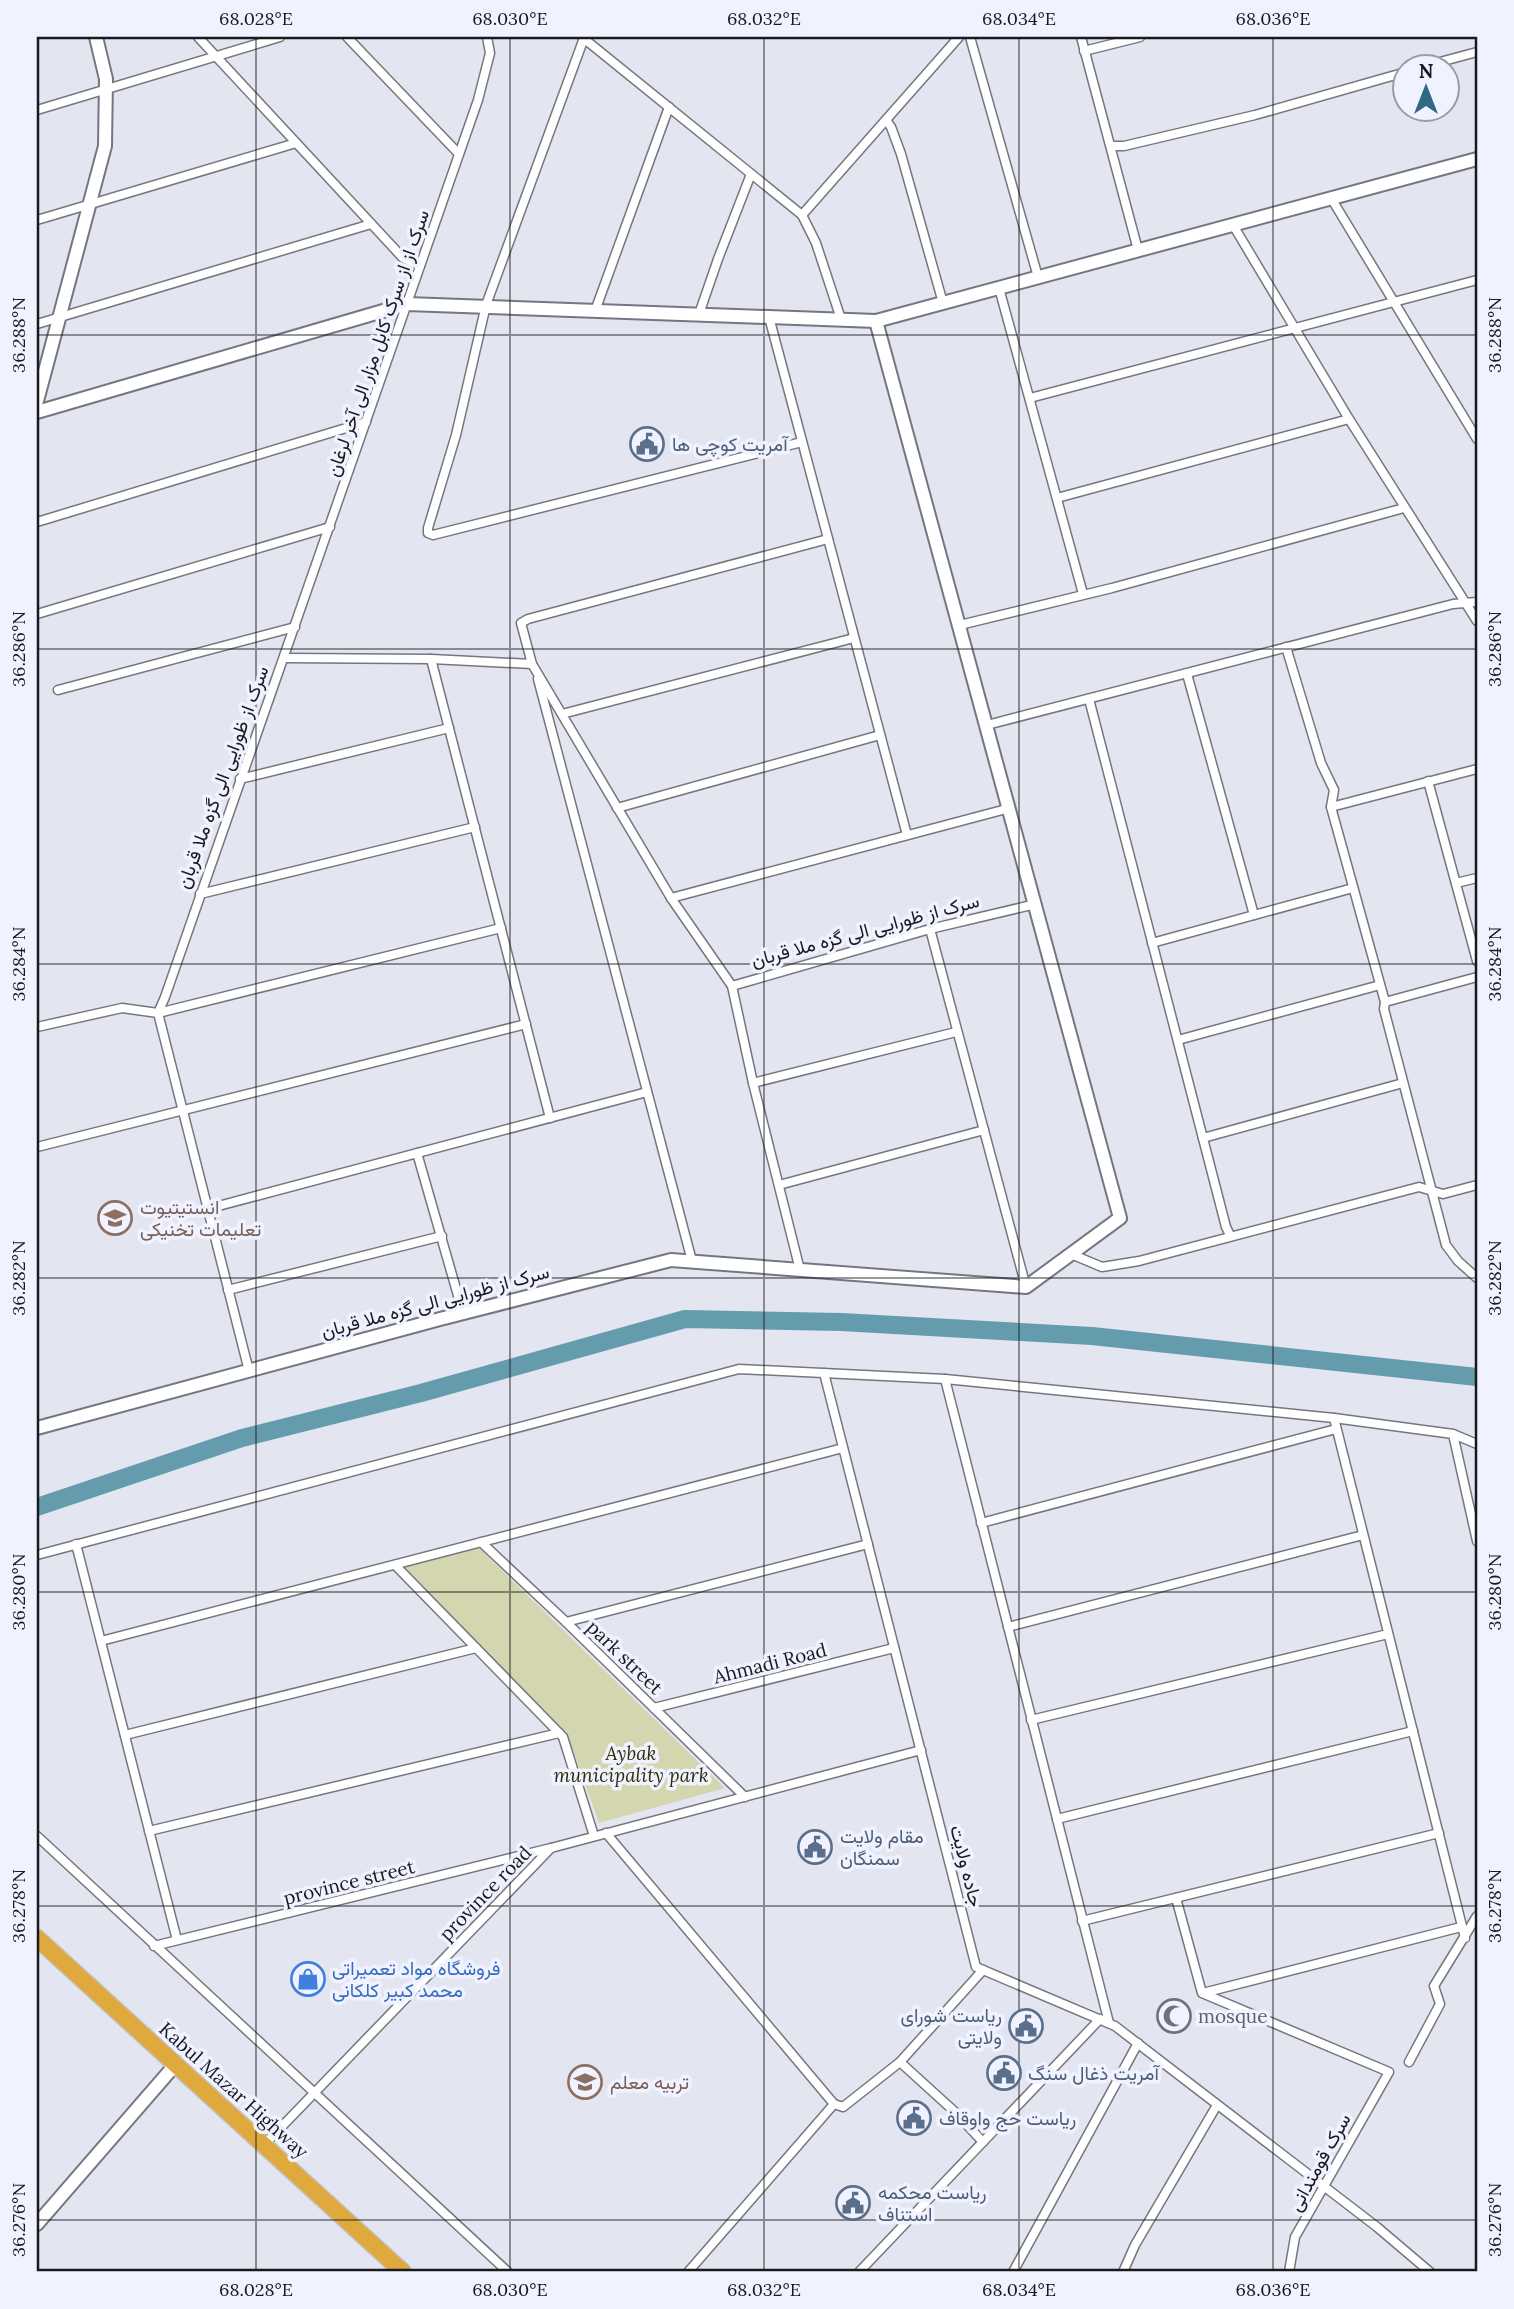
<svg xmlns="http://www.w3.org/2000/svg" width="1514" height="2309" font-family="Lora,Vazirmatn,serif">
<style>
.green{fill:#d3d6ae}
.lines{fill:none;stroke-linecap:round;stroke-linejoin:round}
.river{stroke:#649cad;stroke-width:18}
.street-casing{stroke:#747680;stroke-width:11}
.secondary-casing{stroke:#747680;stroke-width:16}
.highway-casing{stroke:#c3c3c4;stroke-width:19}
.street{stroke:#fff;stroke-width:8}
.secondary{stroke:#fff;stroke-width:12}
.highway{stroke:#e0a93e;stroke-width:16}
.ticks{fill:none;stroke:#191a1e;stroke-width:2;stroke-opacity:0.45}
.labels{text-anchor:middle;stroke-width:7;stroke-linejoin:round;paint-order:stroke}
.street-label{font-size:19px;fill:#191a1e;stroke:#f0f3ff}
.service-label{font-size:19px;fill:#4e5e75;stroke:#f0f3ff;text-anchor:start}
.education-label{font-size:19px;fill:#785e54;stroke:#f0f3ff;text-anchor:start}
.park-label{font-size:19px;font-style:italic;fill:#2d2e08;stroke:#f0f3ff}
.shop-label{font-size:19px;fill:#366cbe;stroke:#f0f3ff;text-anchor:start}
.worship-label{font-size:19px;fill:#5b616d;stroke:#f0f3ff;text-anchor:start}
.neatline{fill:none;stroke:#191a1e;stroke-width:2.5}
.ticks-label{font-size:18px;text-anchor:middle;fill:#191a1e}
</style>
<rect width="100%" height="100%" fill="#e3e5f1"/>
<polygon class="green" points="477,1546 725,1788 599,1823 568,1736 404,1567"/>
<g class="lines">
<polyline class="river" points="37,1507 242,1438 421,1393 685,1319 841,1322 1092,1336 1477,1377"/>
<g class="street-casing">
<g id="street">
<polyline points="198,37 403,258 420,266"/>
<polyline points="347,37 459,154"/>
<polyline points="582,37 802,215 816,243 841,319"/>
<polyline points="970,37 1038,277"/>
<polyline points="1081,37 1138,250"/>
<polyline points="584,38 486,305 456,435 428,528 428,533 433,535 802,442"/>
<polyline points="1084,51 1140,37"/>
<polyline points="1425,66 1477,52"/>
<polyline points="37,110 280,37"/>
<polyline points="886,120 891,127 901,154 943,303"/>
<polyline points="1112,146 1124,146 1255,115 1406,72"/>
<polyline points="1331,198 1477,439"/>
<polyline points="802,215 959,37"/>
<polyline points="37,220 296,143"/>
<polyline points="1233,225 1349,419 1477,621"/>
<polyline points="999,288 1083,594"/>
<polyline points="595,311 669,107"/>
<polyline points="699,314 718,259 751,174"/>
<polyline points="769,317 907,835"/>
<polyline points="37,324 371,224"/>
<polyline points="1030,398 1477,280"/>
<polyline points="1057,498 1349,419"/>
<polyline points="37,522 366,422"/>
<polyline points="37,614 330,527"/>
<polyline points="960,625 1112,588 1404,508"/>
<polyline points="1286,647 1321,763 1334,790 1331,807 1385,1002 1384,1009 1446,1245 1458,1261 1477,1278"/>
<polyline points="285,658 431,659 532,664 671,898 732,986 930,929 1036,904"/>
<polyline points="431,659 550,1118"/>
<polyline points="532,664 521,623 528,619 828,539"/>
<polyline points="1187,674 1254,915"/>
<polyline points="538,679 692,1261"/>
<polyline points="58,690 295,627"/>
<polyline points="1089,699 1226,1227 1230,1235"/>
<polyline points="562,714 854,638"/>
<polyline points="987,725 1453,604 1477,602"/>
<polyline points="240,779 449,728"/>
<polyline points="1428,781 1477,961"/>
<polyline points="1331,807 1477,769"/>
<polyline points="617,808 880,735"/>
<polyline points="1456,883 1477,878"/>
<polyline points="200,894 475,827"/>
<polyline points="671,898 1010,808"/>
<polyline points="930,929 1026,1287"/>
<polyline points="1152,943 1353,888"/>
<polyline points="732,986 753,1083 800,1270"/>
<polyline points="1385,1002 1477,977"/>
<polyline points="37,1027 122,1008 158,1013 501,928"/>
<polyline points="1178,1040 1380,985"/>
<polyline points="753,1083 956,1032"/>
<polyline points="1203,1138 1403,1083"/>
<polyline points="37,1147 526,1024"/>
<polyline points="417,1153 463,1313"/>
<polyline points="779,1185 984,1130"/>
<polyline points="207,1209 647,1092"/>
<polyline points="1071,1254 1102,1267 1139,1261 1419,1187 1443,1194 1477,1185"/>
<polyline points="228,1290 442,1236"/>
<polyline points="249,1371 158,1013 165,997 478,100 490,53 487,37"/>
<polyline points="824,1373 976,1967 1115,2026 1377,2227 1430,2272"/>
<polyline points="945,1379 1109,2023"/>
<polyline points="1334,1418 1465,1938"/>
<polyline points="1453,1434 1477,1444"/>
<polyline points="981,1523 1336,1429"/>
<polyline points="481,1542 566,1622 745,1797"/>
<polyline points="76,1544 177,1940"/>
<polyline points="37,1555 739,1369 945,1379 1334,1418 1453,1434 1477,1541"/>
<polyline points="395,1565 563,1737 594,1836"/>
<polyline points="566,1622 868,1544"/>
<polyline points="1008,1627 1363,1535"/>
<polyline points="101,1641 843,1448"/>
<polyline points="654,1708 894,1648"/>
<polyline points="1031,1720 1388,1634"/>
<polyline points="125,1735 476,1648"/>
<polyline points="1057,1819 1413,1731"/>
<polyline points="149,1831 559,1733"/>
<polyline points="606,1833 834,2104 688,2272"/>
<polyline points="37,1836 508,2272"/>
<polyline points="1176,1898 1202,1993 1389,2072 1295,2237 1289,2272"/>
<polyline points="1082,1921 1439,1833"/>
<polyline points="154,1946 551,1848"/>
<polyline points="1203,1993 1461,1927"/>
<polyline points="900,2062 955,2112 983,2142"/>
<polyline points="1409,2062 1440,2004 1434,1986 1477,1916"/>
<polyline points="834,2104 843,2107 900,2062 983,1970"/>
<polyline points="263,2146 551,1848 921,1750"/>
<polyline points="859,2272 1100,2019"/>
<polyline points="1013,2272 1138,2043"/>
<polyline points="1123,2272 1135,2245 1217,2105"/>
</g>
</g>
<g class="secondary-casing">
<g id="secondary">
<polyline points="37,401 105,146 106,79 96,37"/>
<polyline points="37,412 407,304 876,321 1477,159"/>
<polyline points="37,1428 440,1319 671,1260 1026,1287 1120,1218 876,321"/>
<polyline points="37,2224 175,2065"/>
</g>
</g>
<g class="highway-casing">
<polyline id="highway" points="37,1938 403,2272"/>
</g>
<use href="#street" class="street"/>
<use href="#secondary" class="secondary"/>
<use href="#highway" class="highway"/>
</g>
<path class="ticks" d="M256 37V2272M510 37V2272M764 37V2272M1019 37V2272M1273 37V2272M37 335H1477M37 649H1477M37 964H1477M37 1278H1477M37 1592H1477M37 1906H1477M37 2220H1477"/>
<defs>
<g id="civic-ring" transform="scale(1.75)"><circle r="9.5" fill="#f0f3ff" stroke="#5c6f8a" stroke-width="1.5"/><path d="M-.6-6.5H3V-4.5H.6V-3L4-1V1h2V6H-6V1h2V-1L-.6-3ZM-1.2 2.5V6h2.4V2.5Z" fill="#5c6f8a"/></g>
<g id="university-ring" transform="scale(1.75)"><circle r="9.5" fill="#f0f3ff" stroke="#8d6e63" stroke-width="1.5"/><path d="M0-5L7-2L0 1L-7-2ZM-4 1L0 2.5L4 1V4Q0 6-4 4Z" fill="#8d6e63"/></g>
<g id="shop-ring" transform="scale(1.75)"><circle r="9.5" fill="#f0f3ff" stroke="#3f7fe0" stroke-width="1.5"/><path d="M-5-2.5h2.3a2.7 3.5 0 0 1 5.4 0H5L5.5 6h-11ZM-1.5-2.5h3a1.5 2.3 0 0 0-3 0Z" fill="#3f7fe0"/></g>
<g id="mosque-ring" transform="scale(1.75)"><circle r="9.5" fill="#f0f3ff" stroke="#6b7280" stroke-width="1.5"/><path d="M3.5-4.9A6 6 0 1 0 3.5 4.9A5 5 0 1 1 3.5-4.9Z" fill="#6b7280"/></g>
</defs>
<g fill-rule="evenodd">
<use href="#civic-ring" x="647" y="444"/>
<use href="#university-ring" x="115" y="1218"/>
<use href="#civic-ring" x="815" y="1847"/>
<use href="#shop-ring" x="308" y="1979"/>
<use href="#mosque-ring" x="1174" y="2016"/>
<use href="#civic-ring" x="1026" y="2026"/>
<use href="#civic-ring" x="1004" y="2073"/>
<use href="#university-ring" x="585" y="2082"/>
<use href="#civic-ring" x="914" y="2118"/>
<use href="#civic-ring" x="853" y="2203"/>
</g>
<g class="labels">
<g class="street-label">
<text transform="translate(377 343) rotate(-71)" y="7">سرک از از سرک کابل مزار الی آخر لرغان</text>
<text transform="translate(222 777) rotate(-70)" y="7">سرک از ظورایی الی گزه ملا قربان</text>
<text transform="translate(865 930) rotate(-15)" y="7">سرک از ظورایی الی گزه ملا قربان</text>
<text transform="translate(435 1301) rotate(-15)" y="7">سرک از ظورایی الی گزه ملا قربان</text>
<text transform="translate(625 1657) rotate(44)" y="7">park street</text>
<text transform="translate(770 1663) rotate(-14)" y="7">Ahmadi Road</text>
<text transform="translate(967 1866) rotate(76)" y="7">جاده ولایت</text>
<text transform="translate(349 1882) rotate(-14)" y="7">province street</text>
<text transform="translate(485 1893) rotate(-46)" y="7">province road</text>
<text transform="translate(234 2090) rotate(42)" y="7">Kabul Mazar Highway</text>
<text transform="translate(1319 2162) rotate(-61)" y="7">سرک قومندانی</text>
</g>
<g class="service-label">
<text x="672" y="451">آمریت کوچی ها</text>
<text x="840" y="1843">مقام ولایت<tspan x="840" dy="22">سمنگان</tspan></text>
<text x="1002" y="2022" text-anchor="end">ریاست شورای<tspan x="1002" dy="22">ولایتی</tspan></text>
<text x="1028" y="2080">آمریت ذغال سنگ</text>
<text x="939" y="2125">ریاست حج واوقاف</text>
<text x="878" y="2199">ریاست محکمه<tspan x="878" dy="22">استناف</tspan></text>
</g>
<g class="education-label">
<text x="140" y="1214">انستیتیوت<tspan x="140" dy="22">تعلیمات تخنیکی</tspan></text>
<text x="610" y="2089">تربیه معلم</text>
</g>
<g class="park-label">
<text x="631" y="1760">Aybak<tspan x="631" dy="22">municipality park</tspan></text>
</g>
<g class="shop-label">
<text x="332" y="1975">فروشگاه مواد تعمیراتی<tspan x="332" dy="22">محمد کبیر کلکانی</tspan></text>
</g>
<g class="worship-label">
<text x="1198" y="2023">mosque</text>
</g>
</g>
<rect width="1514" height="2309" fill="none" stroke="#f0f3ff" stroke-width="77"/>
<g transform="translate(1426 88)"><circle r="33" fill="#f0f3ff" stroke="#9a9ca5" stroke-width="2"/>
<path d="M0-5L12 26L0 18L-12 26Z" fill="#2e6a82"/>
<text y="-10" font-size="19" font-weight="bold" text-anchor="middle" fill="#191a1e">N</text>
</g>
<rect x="38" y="38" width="1438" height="2232" class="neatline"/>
<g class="ticks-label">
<text x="256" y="25">68.028°E</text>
<text x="510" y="25">68.030°E</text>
<text x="764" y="25">68.032°E</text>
<text x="1019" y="25">68.034°E</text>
<text x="1273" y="25">68.036°E</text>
<text transform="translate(19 335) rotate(-90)" y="6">36.288°N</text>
<text transform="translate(1495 335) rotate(-90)" y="6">36.288°N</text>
<text transform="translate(19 649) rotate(-90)" y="6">36.286°N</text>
<text transform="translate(1495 649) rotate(-90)" y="6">36.286°N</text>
<text transform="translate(19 964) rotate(-90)" y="6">36.284°N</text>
<text transform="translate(1495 964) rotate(-90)" y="6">36.284°N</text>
<text transform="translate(19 1278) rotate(-90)" y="6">36.282°N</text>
<text transform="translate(1495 1278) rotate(-90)" y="6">36.282°N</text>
<text transform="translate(19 1592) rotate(-90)" y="6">36.280°N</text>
<text transform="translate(1495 1592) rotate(-90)" y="6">36.280°N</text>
<text transform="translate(19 1906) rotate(-90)" y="6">36.278°N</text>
<text transform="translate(1495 1906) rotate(-90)" y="6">36.278°N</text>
<text transform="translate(19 2220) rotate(-90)" y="6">36.276°N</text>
<text transform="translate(1495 2220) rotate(-90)" y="6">36.276°N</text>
<text x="256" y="2296">68.028°E</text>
<text x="510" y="2296">68.030°E</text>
<text x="764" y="2296">68.032°E</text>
<text x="1019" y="2296">68.034°E</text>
<text x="1273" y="2296">68.036°E</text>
</g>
</svg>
